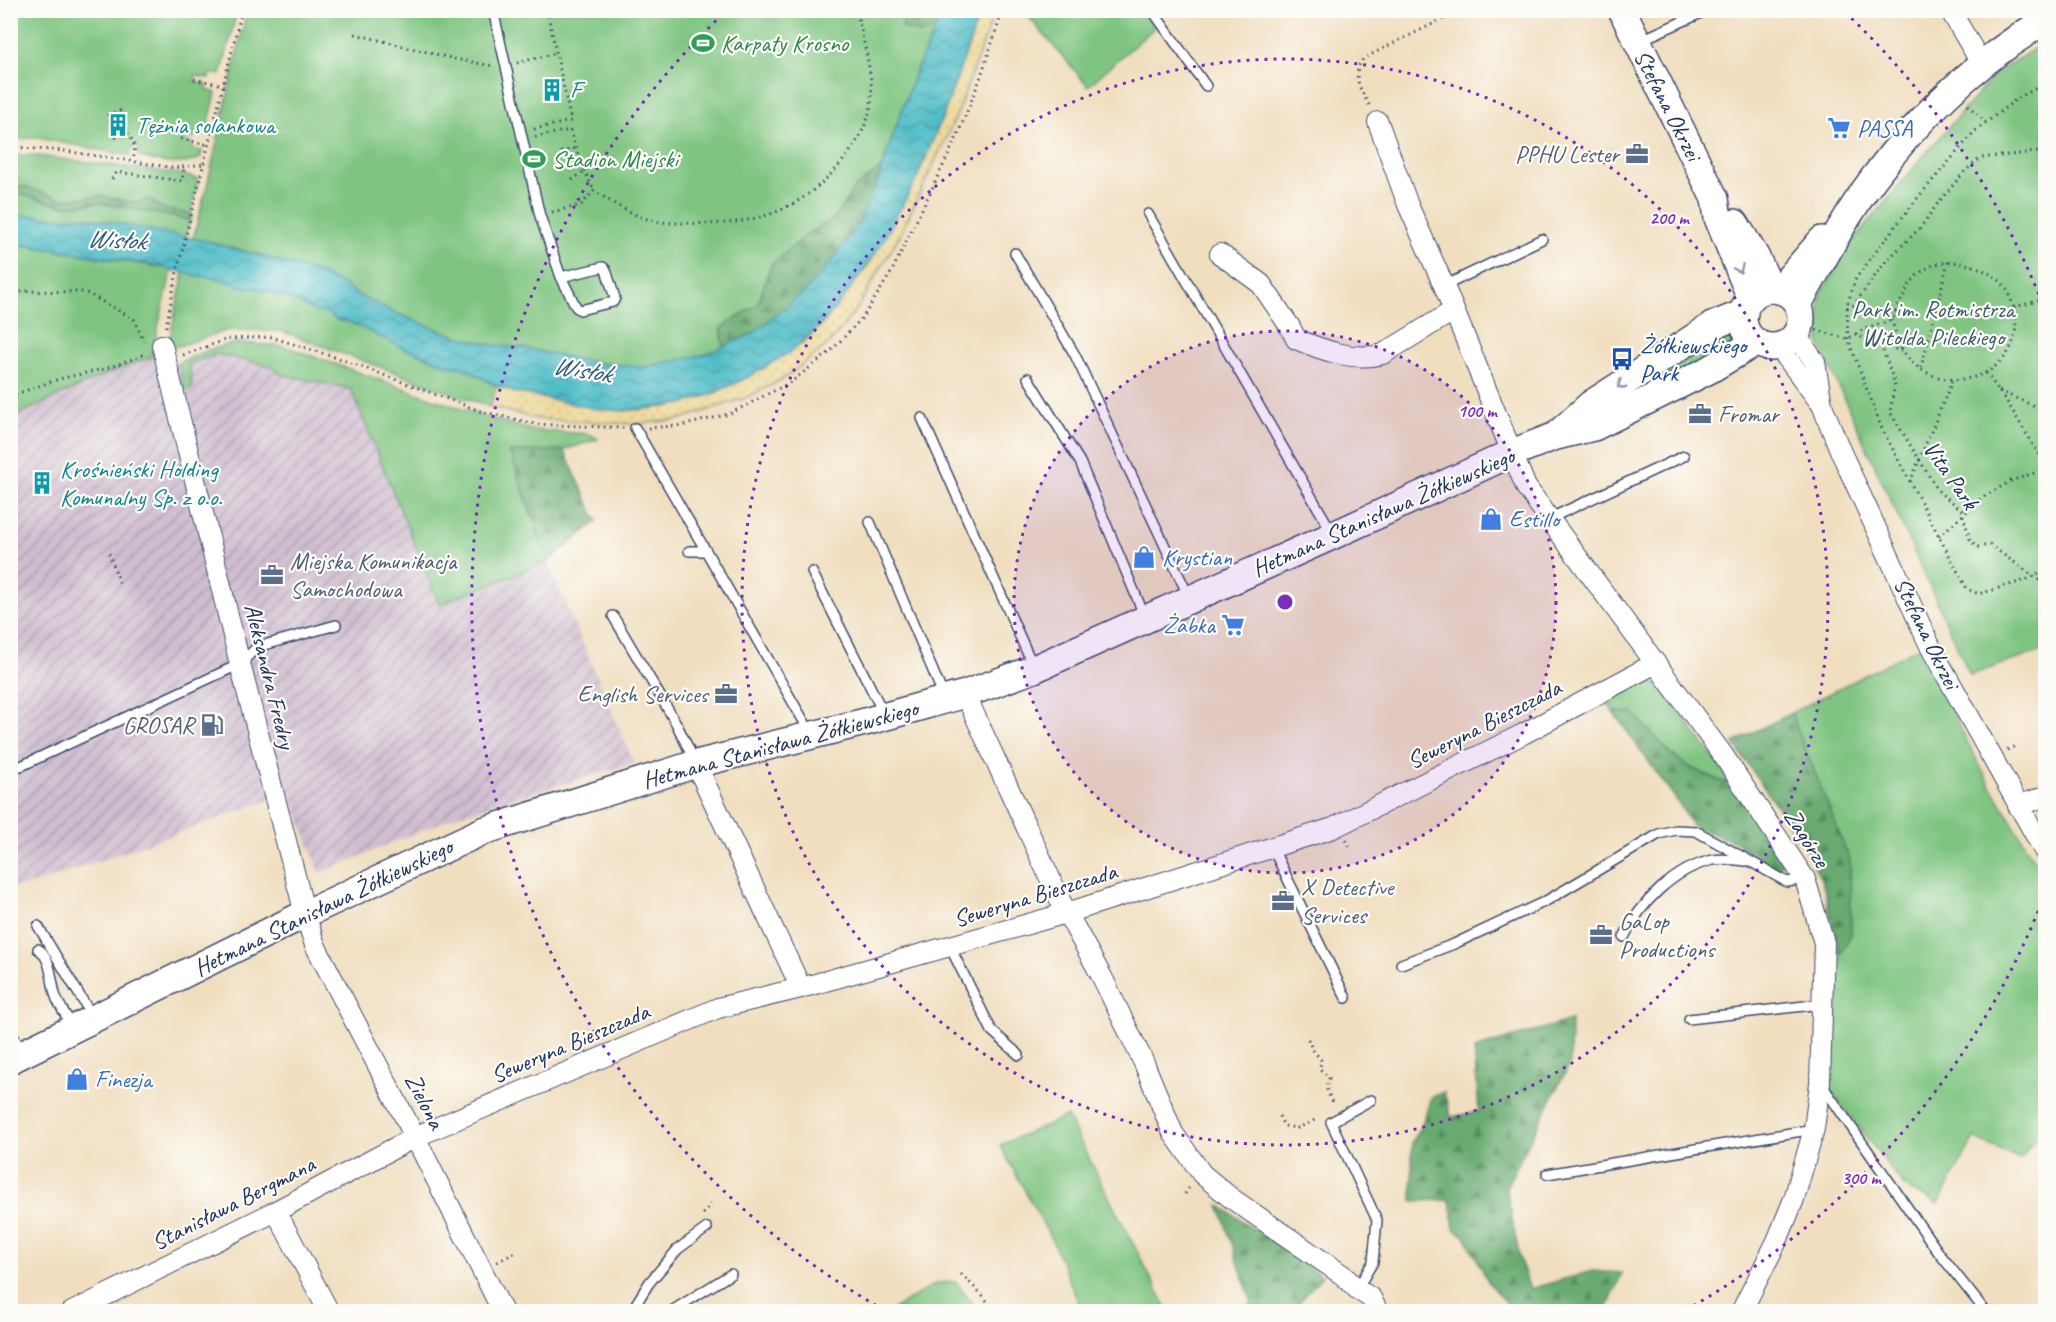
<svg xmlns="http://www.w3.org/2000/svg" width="2056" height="1322" font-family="Caveat,sans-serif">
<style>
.industrial{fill:url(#industrial-furrows)}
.green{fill:#7fc581;stroke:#4d7a70;stroke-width:1.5}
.forest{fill:url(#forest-firs);stroke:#416c66;stroke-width:1.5}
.sand{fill:url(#sand-dots);stroke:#84847e;stroke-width:1.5}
.water{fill:url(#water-waves);stroke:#357693;stroke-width:1.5}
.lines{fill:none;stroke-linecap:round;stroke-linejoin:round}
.lane-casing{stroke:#3b496d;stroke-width:12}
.street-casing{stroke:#3b496d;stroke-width:22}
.secondary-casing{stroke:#3b496d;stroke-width:30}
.path{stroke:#3b496d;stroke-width:3;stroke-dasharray:1.5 4.5;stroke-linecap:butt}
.lane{stroke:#fff;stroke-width:9}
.street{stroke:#fff;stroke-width:20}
.secondary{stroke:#fff;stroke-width:27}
.oneway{stroke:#8d97ae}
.ring{fill:none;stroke:#7b2cbf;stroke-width:3;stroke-dasharray:3 6}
.labels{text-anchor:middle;stroke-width:4.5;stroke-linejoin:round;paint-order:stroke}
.leisure-label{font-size:24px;fill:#27864d;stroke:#fdfcf7;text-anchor:start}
.culture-label{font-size:24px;fill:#0d838f;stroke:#fdfcf7;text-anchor:start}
.street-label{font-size:24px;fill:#1b2f5e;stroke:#fdfcf7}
.shop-label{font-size:24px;fill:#366cbe;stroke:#fdfcf7;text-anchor:start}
.service-label{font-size:24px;fill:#4e5e75;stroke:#fdfcf7;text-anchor:start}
.park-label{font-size:24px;fill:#395c68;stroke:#fdfcf7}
.transit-label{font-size:24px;fill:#164399;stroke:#fdfcf7;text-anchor:start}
.water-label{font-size:26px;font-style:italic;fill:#2b5a7e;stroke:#fdfcf7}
.centre{fill:#7b2cbf;stroke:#fdfcf7;stroke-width:3}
.ring-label{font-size:18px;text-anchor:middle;font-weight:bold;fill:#7b2cbf;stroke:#fdfcf7;stroke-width:4.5;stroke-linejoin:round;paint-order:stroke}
</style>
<defs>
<pattern id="industrial-furrows" width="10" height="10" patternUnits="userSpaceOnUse" patternTransform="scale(1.5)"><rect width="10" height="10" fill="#cfbdcf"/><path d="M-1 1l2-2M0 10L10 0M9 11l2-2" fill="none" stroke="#a79aab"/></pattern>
<pattern id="forest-firs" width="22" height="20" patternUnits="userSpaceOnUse" patternTransform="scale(1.5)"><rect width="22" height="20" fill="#67aa6f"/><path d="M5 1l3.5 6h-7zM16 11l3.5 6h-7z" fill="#548b5e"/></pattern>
<pattern id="sand-dots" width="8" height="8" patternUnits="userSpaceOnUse" patternTransform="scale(1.5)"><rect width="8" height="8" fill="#eeda9e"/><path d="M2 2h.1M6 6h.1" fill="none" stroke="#ccbb8a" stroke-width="1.8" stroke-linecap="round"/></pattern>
<pattern id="water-waves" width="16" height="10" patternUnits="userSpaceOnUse" patternTransform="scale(1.5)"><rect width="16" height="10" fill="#4fbdc8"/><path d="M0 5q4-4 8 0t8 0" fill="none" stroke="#419aa6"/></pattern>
</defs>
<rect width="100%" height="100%" fill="#fdfcf7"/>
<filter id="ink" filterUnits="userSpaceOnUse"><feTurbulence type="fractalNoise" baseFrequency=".0167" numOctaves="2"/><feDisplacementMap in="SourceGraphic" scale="12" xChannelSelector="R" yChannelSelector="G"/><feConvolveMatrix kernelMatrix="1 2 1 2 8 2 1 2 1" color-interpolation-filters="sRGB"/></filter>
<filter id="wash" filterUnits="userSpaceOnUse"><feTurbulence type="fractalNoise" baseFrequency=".008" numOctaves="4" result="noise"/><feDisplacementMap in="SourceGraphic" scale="24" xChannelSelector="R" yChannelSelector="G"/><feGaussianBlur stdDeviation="1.35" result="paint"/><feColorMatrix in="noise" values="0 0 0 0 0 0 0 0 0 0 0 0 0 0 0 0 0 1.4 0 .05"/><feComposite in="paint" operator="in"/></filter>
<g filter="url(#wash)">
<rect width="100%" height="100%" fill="#f0debf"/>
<polygon class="industrial" points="217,354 271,366 280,374 351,389 439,604 548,562 634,763 461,814 320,873 290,793 34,884 11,888 10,418 103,375 151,357 178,363 184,391 192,388 189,364"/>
<g class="green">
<path d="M11 10 237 11 221 75 210 73 209 78 195 76 194 81 207 84V90L216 93 206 135 195 133 194 138 182 136 181 140 192 143 191 149 202 151 200 158C181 168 157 162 138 156L139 148 133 146 130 156 38 138 11 139Z"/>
<polygon points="905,10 903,28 921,34 935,30 915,73 882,167 853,190 833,220 810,232 771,265 758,304 722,328 723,347 707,354 644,367 597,363 523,348 491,345 452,335 392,312 384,307 359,296 344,285 261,255 193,239 207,186 247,11"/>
<polygon points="1018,10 1144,11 1154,28 1088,86 1028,16 1017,14"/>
<polygon points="2045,42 2045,650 1970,675 1819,343 1820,295 1849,246 1921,159 1996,73"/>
<polygon points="10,155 30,155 181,174 198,179 186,238 85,217 60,218 11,214"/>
<polygon points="11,243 172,269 151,357 103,375 11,418"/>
<polygon points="184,272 216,278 243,287 255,288 298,302 316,312 326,312 337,320 351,322 404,348 448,365 466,369 497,386 490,407 281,331 229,330 172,348 170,337"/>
<polygon points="1732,324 1739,338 1714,360 1590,419"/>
<polygon points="237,343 284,346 482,416 531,430 589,434 598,439 564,450 510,452 548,562 439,604 351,389 280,374 271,366 217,354 189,364 192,388 184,391 178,363 208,350"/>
<polygon points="1919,647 1983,772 2045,880 2045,1134 2041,1131 2020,1159 1974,1138 1938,1204 1905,1187 1830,1090 1820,1083 1832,1069 1840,955 1851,934 1850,861 1791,713"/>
<polygon points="1651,682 1660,686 1729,778 1726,783 1691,768 1671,754 1633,713 1613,712 1608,704 1632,688"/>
<polygon points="1067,1116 1168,1311 1082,1311 1054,1244 1000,1145"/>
<polygon points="956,1282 978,1311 892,1311 892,1310 937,1283"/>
</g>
<g class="forest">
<polygon points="905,11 939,11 935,30 922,34 902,28"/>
<path d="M882 167C875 187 868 208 857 226 835 265 791 311 752 334 743 339 732 343 723 347L722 328 758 304 771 265 810 232 833 220 853 190Z"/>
<polygon points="22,186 63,199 101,196 138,203 149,199 164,209 192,214 191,220 100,203 64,206 16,193 11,194 11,188"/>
<polygon points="564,450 597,521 548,562 510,452"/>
<polygon points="1613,712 1633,713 1671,754 1691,768 1725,783 1729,778 1785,861 1776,868 1735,842 1692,826 1680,805"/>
<polygon points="1791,713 1850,861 1851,934 1840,955 1823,884 1807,850 1733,743"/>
<polygon points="1571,1020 1570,1063 1506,1187 1520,1260 1530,1289 1592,1271 1622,1273 1606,1311 1514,1311 1489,1283 1465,1236 1454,1229 1450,1200 1412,1201 1412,1142 1420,1130 1431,1097 1444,1092 1451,1117 1479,1111 1474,1049"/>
<polygon points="1219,1205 1322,1276 1292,1311 1233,1311 1252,1304"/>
</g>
<polygon class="sand" points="981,11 995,11 955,119 900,235 860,304 831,342 785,378 745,398 677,420 635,424 538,419 490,407 497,386 514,392 622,411 665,407 686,403 712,394 748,377 804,342 823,323 869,264 916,180 943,116"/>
<polygon class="water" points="939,10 981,11 943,116 916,180 881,245 846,295 823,323 789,353 748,377 712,394 686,403 622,411 598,409 514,392 497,386 466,369 448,365 404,348 349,322 337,320 326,312 316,312 298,302 255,288 243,287 216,278 197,276 149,264 11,243 11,214 60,218 85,217 211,242 317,272 344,285 359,296 384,307 392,312 452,335 491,345 523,348 597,363 644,367 707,354 752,334 803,293 833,260 857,226 876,185 915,73 935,30"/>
</g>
<g filter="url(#ink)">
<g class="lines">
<g class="lane-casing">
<g id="lane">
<polyline points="493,10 540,216 561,277 576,307 580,310 613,302 615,298 606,270 603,267 561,277"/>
<polyline points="1152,10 1206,86"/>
<polyline points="1639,41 1708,10"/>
<polyline points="1148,214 1333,534"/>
<polyline points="1015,253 1075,355 1189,597"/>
<polyline points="1444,286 1542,239"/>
<polyline points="1028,378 1080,462 1145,617"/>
<polyline points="922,418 1034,668"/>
<polyline points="635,428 706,551"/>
<polyline points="870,522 944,697"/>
<polyline points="1551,522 1557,515 1684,456"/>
<polyline points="689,551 706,551 810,732"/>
<polyline points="812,572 884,714"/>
<polyline points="613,616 676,723 695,762"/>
<polyline points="21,766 240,664 257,647 336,625"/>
<polyline points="1272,847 1346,998"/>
<polyline points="38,926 92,1016"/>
<path d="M1624 937C1640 903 1675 868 1713 860 1724 858 1735 860 1746 861"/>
<polyline points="950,947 992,1031 1019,1055"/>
<path d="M38 949C52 957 51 983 56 997 60 1007 67 1017 72 1026"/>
<polyline points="1401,964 1454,944 1546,901 1659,834 1676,830 1696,831 1787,882 1805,879"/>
<polyline points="1689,1019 1822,1004"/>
<polyline points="10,1030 22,1052"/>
<polyline points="1822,1085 1939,1253 1986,1312"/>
<polyline points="1547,1174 1814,1129"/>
<polyline points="1357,1289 1373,1262 1377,1220 1331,1122 1371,1100"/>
<polyline points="631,1312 649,1283 678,1249 707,1228"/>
<polyline points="670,1312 731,1274"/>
</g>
</g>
<g class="street-casing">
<g id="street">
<polyline points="1950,10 1981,63"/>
<polyline points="1378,122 1408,205 1444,286 1526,487 1723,755 1805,879 1824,943 1820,1083 1814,1129 1794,1199 1777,1241 1741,1312"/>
<path d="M1220 254 1261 284 1290 327 1296 339C1322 350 1355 362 1383 354L1453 311"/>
<polyline points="1796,335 1815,362 1822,405 1840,450 1931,648 2046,854"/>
<polyline points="162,345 240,664 305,914 315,945 415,1137 503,1312"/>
<polyline points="1778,346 1819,401"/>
<polyline points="965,694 1061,902 1102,977 1144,1063 1173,1133 1202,1174 1231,1198 1344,1276 1357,1289 1371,1298 1378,1312"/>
<polyline points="696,764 801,988"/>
<polyline points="2018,806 2046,796"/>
<polyline points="276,1211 329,1312"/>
<polyline points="72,1312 276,1211 415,1137 718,1008 801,988 1067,913 1333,828 1523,734 1654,664"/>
</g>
</g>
<g class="secondary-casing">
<g id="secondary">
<polyline points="1622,10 1715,199 1718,218 1751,298"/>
<polyline points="1735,223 1755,256 1771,289"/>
<circle cx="1772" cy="318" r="29"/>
<polyline points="1779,290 1822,240"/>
<path d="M1798 304C1822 262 1844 218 1873 179 1920 115 1977 61 2046 20"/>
<polyline points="1559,433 1591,404 1712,326 1744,313"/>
<polyline points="10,1060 305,914 483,831 696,764 865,722 965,694 1034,669 1334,535 1512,453 1553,437 1594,427 1709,370 1756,342"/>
</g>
</g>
<g class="path">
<polyline points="355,34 455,59 493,66"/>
<polyline points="517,63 556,53"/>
<polyline points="194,79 224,85"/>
<polyline points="2046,83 2018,98 1975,131 1920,195 1873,255 1856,278 1847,305 1848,339 1881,427 1967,589 1979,594 2026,580 2046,569"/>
<path d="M1369 105C1361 91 1350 73 1364 58L1461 10"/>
<polyline points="1968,105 1986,122"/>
<polyline points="534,129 571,121 547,10"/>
<path d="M128 134 120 111 108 115 116 137 128 134C136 143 135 150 133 161"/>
<polyline points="535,137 570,130 580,160 594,191"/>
<polyline points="181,139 209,145"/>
<polyline points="10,147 65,151 175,168 204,164"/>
<polyline points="561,152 576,148"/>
<polyline points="112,179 117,172 182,181 184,168"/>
<polyline points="572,180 585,171"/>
<path d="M552 212 581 205 594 191C612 202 630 215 651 220 663 223 675 223 687 223 716 225 745 223 773 213 813 199 857 155 869 114 878 84 862 42 857 11"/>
<polyline points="10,297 24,291 85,292 134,319 144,341"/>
<polyline points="2014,307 2046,299"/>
<polyline points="1847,308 1854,305 1886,261 1920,228 1938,203 1965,171 1981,158 2046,151"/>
<polyline points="166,327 177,271 242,10"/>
<path d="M1816 330 1848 339 1862 330 1892 320C1899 306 1904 291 1914 279 1936 252 1976 261 2000 281 2008 289 2013 303 2015 314 2025 377 1941 403 1905 354 1898 345 1895 331 1892 320"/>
<polyline points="1855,335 1904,352"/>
<polyline points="1881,345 1895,384 1890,412 1939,492 1961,509 1970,539 1977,547 1990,545 2046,585"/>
<polyline points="183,355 228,339 271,337 338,358 480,411 535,424 624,428"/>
<polyline points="1921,368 1948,262"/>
<polyline points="1986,373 2009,405 2046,466"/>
<polyline points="1999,391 2046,411"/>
<polyline points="10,396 59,379 108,368 146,354"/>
<polyline points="648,428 685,425 729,414 791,382 830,352 863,317 891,273 956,139 980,79 1003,10"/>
<polyline points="1910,482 1953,379"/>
<polyline points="1939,536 1983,497 2011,481 2046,469"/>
<polyline points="109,553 120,584"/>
<polyline points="2007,750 2015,746"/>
<polyline points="1346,840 1350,848"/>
<polyline points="1308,1039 1312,1049 1322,1061 1319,1068 1329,1078 1326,1087 1333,1105"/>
<polyline points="1279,1116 1284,1126 1298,1128 1317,1119"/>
<polyline points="1185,1194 1189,1188"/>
<polyline points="703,1214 711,1204"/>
<polyline points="497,1262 516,1252"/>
<polyline points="961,1274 985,1298 993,1312"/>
</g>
<use href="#lane" class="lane"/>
<use href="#street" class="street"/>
<use href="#secondary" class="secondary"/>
</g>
<defs><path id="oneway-chevron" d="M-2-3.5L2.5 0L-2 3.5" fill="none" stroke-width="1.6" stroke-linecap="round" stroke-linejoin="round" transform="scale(1.5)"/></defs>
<g class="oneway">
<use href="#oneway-chevron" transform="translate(1739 269) rotate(68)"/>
<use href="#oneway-chevron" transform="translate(1621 385) rotate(147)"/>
</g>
</g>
<circle cx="1285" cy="602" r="271" fill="#7b2cbf" fill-opacity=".12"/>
<g class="ring">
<circle cx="1285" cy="602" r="271"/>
<circle cx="1285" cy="602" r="543"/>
<path d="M2045 894A814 814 0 0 1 1686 1310M884 1310A814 814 0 0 1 725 12M1845 12A814 814 0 0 1 2045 310"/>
</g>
<defs>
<g id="stadium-bare" transform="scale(1.8)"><path d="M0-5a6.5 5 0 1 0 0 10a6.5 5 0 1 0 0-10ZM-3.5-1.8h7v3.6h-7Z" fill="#2e9e5b" stroke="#fdfcf7" stroke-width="2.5" paint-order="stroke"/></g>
<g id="building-bare" transform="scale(1.8)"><path d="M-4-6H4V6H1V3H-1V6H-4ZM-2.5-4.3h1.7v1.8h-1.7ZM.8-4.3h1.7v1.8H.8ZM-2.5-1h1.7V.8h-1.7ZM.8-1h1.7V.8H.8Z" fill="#0f9aa8" stroke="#fdfcf7" stroke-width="2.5" paint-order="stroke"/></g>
<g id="supermarket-bare" transform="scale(1.8)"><path d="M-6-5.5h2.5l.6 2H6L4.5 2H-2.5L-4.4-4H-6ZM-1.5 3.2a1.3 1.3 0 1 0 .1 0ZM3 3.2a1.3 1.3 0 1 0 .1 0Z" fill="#3f7fe0" stroke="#fdfcf7" stroke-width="2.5" paint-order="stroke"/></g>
<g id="office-bare" transform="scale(1.8)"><path d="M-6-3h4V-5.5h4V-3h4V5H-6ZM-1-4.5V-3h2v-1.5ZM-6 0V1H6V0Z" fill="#5c6f8a" stroke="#fdfcf7" stroke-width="2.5" paint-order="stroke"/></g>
<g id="bus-bare" transform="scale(1.8)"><path d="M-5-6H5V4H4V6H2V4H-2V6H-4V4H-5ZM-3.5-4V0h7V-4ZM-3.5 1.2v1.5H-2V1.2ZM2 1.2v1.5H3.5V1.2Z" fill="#1a4fb4" stroke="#fdfcf7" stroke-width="2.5" paint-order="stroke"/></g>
<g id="shop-bare" transform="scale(1.8)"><path d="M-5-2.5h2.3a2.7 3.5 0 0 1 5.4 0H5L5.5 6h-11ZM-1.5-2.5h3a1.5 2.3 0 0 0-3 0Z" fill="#3f7fe0" stroke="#fdfcf7" stroke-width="2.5" paint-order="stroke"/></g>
<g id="fuel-bare" transform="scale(1.8)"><path d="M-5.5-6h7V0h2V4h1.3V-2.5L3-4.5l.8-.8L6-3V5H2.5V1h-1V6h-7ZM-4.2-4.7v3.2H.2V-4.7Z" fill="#5c6f8a" stroke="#fdfcf7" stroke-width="2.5" paint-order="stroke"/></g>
</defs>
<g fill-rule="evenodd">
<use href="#stadium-bare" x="703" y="43"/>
<use href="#building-bare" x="552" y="90"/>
<use href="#building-bare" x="118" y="125"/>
<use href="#supermarket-bare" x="1839" y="128"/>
<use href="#office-bare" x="1637" y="154"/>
<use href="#stadium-bare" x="534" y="159"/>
<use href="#bus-bare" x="1622" y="359"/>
<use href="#office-bare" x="1700" y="414"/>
<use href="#building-bare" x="42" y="483"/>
<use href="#shop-bare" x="1491" y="519"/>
<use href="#shop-bare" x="1144" y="557"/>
<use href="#office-bare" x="272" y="575"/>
<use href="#supermarket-bare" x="1233" y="625"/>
<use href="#office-bare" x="726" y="694"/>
<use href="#fuel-bare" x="212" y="725"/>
<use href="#office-bare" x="1283" y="901"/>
<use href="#office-bare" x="1601" y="935"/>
<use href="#shop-bare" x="77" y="1079"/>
</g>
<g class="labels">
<g class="leisure-label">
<text x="721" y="51">Karpaty Krosno</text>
<text x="552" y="167">Stadion Miejski</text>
</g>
<g class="culture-label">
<text x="570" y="98">F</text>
<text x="136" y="133">Tężnia solankowa</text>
<text x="60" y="477">Krośnieński Holding<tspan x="60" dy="28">Komunalny Sp. z o.o.</tspan></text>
</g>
<g class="street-label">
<text transform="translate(1668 105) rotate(63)" y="8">Stefana Okrzei</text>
<text transform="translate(1951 475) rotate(55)" y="8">Vita Park</text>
<text transform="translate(1383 512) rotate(-24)" y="8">Hetmana Stanisława Żółkiewskiego</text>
<text transform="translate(1927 633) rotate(64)" y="8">Stefana Okrzei</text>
<text transform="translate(270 676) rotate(76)" y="8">Aleksandra Fredry</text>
<text transform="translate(1484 724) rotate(-27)" y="8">Seweryna Bieszczada</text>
<text transform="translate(780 744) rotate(-15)" y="8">Hetmana Stanisława Żółkiewskiego</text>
<text transform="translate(1807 838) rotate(58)" y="8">Zagórze</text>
<text transform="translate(1035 895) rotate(-17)" y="8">Seweryna Bieszczada</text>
<text transform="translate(323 907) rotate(-26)" y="8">Hetmana Stanisława Żółkiewskiego</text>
<text transform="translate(570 1043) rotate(-23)" y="8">Seweryna Bieszczada</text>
<text transform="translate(425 1101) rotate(63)" y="8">Zielona</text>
<text transform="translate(233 1203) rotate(-27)" y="8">Stanisława Bergmana</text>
</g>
<g class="shop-label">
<text x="1857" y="136">PASSA</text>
<text x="1509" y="527">Estillo</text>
<text x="1162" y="565">Krystian</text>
<text x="1215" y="633" text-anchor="end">Żabka</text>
<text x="95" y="1087">Finezja</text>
</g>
<g class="service-label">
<text x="1619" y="162" text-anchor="end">PPHU Lester</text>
<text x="1718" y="422">Fromar</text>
<text x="290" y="569">Miejska Komunikacja<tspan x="290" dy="28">Samochodowa</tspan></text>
<text x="708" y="702" text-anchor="end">English Services</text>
<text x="194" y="733" text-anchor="end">GROSAR</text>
<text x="1301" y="895">X Detective<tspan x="1301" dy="28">Services</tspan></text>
<text x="1619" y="929">GaLop<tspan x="1619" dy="28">Productions</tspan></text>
</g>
<g class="park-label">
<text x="1933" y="317">Park im. Rotmistrza<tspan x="1933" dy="28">Witolda Pileckiego</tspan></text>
</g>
<g class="transit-label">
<text x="1640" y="353">Żółkiewskiego<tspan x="1640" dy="28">Park</tspan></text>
</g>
<g class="water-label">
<text transform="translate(116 239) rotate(3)" y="9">Wisłok</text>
<text transform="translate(582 369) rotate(9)" y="9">Wisłok</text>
</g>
</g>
<circle cx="1285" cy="602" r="9" class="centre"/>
<g class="ring-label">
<text x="1669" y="224">200 m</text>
<text x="1477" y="417">100 m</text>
<text x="1861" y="1184">300 m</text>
</g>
<rect width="2056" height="1322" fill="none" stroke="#fdfcf7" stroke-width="36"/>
</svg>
